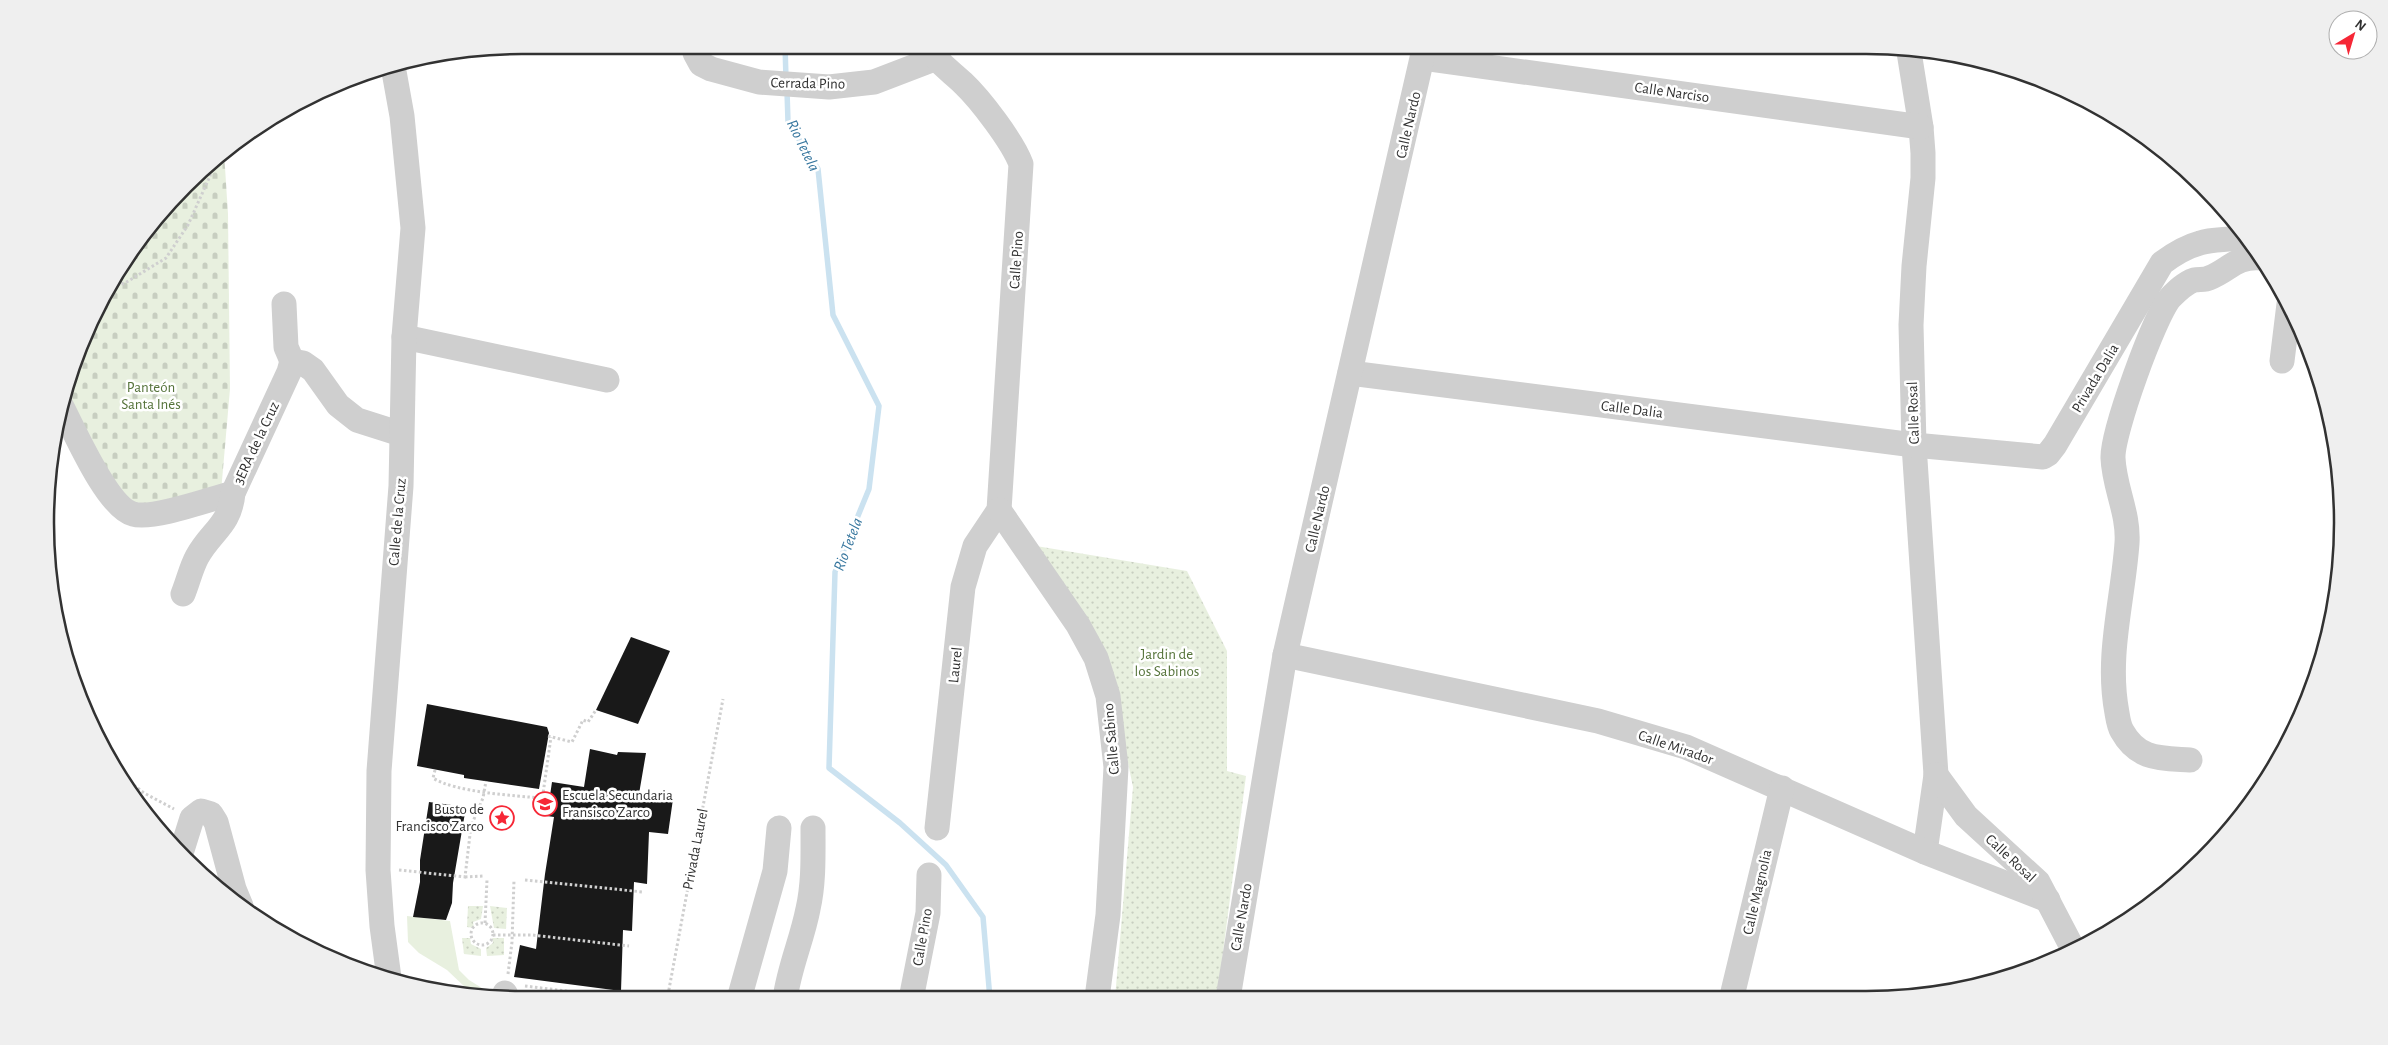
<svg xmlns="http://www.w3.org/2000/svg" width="2388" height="1045" font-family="'Alegreya Sans',sans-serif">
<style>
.grass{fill:#e8f0df}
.cemetery{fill:url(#cemetery-stones)}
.park{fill:url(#park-dots)}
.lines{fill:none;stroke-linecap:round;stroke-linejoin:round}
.stream{stroke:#cbe2f0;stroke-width:5.5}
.building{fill:#191919}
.path{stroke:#cfcfcf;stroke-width:3;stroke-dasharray:2.5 2.5;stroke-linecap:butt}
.minor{stroke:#cfcfcf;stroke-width:25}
.labels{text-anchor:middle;stroke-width:5;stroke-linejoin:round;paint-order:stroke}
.street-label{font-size:15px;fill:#323232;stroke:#fff}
.park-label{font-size:15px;fill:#55733a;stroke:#fff}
.poi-label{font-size:15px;fill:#323232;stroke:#fff;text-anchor:start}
.water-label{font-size:16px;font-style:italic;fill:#36769e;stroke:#fff}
.rim{fill:none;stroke:#323232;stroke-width:2.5}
</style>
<defs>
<pattern id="cemetery-stones" width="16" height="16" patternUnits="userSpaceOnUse" patternTransform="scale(1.25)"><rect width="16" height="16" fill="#e8f0df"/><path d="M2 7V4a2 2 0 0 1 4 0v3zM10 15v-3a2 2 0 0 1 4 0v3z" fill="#c7cec0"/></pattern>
<pattern id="park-dots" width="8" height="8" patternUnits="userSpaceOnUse" patternTransform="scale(1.25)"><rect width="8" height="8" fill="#e8f0df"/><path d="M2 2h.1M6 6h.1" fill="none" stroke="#c7cec0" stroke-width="1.8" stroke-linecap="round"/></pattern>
</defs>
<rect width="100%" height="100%" fill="#fff"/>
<polygon class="grass" points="407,916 450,921 459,970 469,980 490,993 466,988 447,970 419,953 408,942"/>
<polygon class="cemetery" points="224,152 228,214 230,389 221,492 162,506 125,501 64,403 109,284 208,163"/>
<g class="park">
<polygon points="1030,545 1187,571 1227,651 1227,771 1246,776 1217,998 1115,998 1133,787 1108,666"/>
<polygon points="468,906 483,906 481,919 473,922 474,928 467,927"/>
<polygon points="490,906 507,908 506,929 494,928"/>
<polygon points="462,938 470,938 471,944 481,949 481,956 464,954"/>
<polygon points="492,938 504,938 504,955 487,956 486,948 493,943"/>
</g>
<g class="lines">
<g class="stream">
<polyline points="785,45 786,79"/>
<polyline points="787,91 788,122 818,169 833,315 879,406 869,489 835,572 829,768 900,823 946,865 983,917 990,999"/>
</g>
</g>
<g class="building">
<polygon points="631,637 670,651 638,724 596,710"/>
<polygon points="427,704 547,727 549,733 539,789 464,778 464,775 417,766"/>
<polygon points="590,749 617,755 618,752 646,753 639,794 673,799 668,834 649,832 647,884 634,882 632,931 623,930 621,991 514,977 520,945 536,949 545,874 554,817 547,816 552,782 584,787"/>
<polygon points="429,802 466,807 453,883 452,903 446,920 413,917 420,882 420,860"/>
</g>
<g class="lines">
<g class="path">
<polyline points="107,288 125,283 166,258 188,225 210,176 211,161"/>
<polyline points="548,736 572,742 583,720 588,722 596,710"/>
<path d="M435 770 433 778C454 792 516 796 542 798"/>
<polyline points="118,773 144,793 174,809"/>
<polyline points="545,816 541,808 551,737"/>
<polyline points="399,870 465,877 471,826 483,798 486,781"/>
<polyline points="465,877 483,876"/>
<polyline points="525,880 643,892"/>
<polyline points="485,923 487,880"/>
<circle cx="482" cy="934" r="11"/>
<polyline points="493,935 532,935 629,946"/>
<polyline points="508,974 512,942 514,880"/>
<polyline points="525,986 615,997"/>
<polyline points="667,1000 723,699"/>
</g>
<g class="minor">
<polyline points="695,45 695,53 701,64 711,69 759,82 829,87 874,82 934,59"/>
<path d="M925 45C936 61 949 70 963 83 980 99 1013 142 1021 164L999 510 975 546 963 587 937 828"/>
<polyline points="1909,52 1921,127 1923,153 1923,178 1914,266 1911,325 1914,445 1936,775 1925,852"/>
<polyline points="1423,58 1921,127"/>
<polyline points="284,304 286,347 292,361"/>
<polyline points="404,337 607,380"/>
<polyline points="2282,361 2289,304"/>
<path d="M1350 373 1914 445 2043 457 2048 454 2055 445 2162 263C2174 254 2185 247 2200 243 2215 238 2231 241 2247 236"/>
<path d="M62 407C75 432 107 507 133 514 153 520 210 499 233 493"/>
<polyline points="999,510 1078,625 1096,658 1108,696 1116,767 1108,915 1097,998"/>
<path d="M183 594C188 582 191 568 197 557 211 531 230 526 233 493L289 372 292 361 303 363 313 370 338 405 357 420 401 434"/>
<polyline points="1285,655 1598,721 1686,747 1925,852 2048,900"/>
<path d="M2190 760C2160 758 2138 760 2122 731 2119 726 2118 719 2117 713 2106 656 2123 600 2127 543 2129 513 2114 487 2113 458 2112 433 2154 317 2170 298 2177 291 2185 283 2194 280 2199 279 2205 280 2209 278 2230 270 2235 256 2261 258"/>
<polyline points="1936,775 1966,816 2038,882 2073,949"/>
<polyline points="182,850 192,818 201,811 211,814 216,822 234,889 241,906"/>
<polyline points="389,978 382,926 378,870 379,771 401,486 404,337 413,228 402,116 393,66"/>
<polyline points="505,993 507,997"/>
<polyline points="1732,996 1782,788"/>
<polyline points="1228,998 1285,655 1425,45"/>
<polyline points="739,999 775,871 779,828"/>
<path d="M785 999C789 968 802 940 808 909 814 883 813 855 813 828"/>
<polyline points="911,999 928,913 929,875"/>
</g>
</g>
<defs>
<g id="school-ring" transform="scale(1.25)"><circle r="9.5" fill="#fff" stroke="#f62736" stroke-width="1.5"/><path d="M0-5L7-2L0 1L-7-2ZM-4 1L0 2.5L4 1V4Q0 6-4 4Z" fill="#f62736"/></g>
<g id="sight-ring" transform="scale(1.25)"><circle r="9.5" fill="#fff" stroke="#f62736" stroke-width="1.5"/><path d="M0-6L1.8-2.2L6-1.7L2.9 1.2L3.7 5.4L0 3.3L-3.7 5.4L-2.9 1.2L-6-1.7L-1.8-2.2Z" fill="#f62736"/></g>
</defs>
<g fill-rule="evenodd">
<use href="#school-ring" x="545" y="804"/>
<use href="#sight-ring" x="502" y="818"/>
</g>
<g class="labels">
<g class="street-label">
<text transform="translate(808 83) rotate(1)" y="5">Cerrada Pino</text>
<text transform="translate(1672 92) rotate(8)" y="5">Calle Narciso</text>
<text transform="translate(1408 125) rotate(-77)" y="5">Calle Nardo</text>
<text transform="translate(1016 260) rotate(-86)" y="5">Calle Pino</text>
<text transform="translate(2095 378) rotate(-59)" y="5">Privada Dalia</text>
<text transform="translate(1632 409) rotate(7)" y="5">Calle Dalia</text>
<text transform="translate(1913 413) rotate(-92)" y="5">Calle Rosal</text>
<text transform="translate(256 443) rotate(-65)" y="5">3ERA de la Cruz</text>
<text transform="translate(1317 519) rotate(-77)" y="5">Calle Nardo</text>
<text transform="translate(397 522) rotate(-85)" y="5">Calle de la Cruz</text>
<text transform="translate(955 665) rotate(-84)" y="5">Laurel</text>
<text transform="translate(1111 739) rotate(-95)" y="5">Calle Sabino</text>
<text transform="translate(1676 747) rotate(19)" y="5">Calle Mirador</text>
<text transform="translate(695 849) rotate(-79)" y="5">Privada Laurel</text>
<text transform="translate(2011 858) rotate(43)" y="5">Calle Rosal</text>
<text transform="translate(1757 892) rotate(-77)" y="5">Calle Magnolia</text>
<text transform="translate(1241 917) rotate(-80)" y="5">Calle Nardo</text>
<text transform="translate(922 937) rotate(-80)" y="5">Calle Pino</text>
</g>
<g class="park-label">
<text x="151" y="392">Panteón<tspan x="151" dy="17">Santa Inés</tspan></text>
<text x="1167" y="659">Jardin de<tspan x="1167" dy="17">los Sabinos</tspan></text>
</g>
<g class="poi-label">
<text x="562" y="800">Escuela Secundaria<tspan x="562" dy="17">Fransisco Zarco</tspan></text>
<text x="484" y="814" text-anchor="end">Busto de<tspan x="484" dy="17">Francisco Zarco</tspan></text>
</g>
<g class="water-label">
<text transform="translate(804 145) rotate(64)" y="6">Rio Tetela</text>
<text transform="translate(847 544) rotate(-69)" y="6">Rio Tetela</text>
</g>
</g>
<path d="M0 0H2388V1045H0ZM522 54H1866A468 468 0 0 1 2334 522V523A468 468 0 0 1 1866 991H522A468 468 0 0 1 54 523V522A468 468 0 0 1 522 54Z" fill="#efefef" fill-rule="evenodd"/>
<path class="rim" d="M522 54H1866A468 468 0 0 1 2334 522V523A468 468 0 0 1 1866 991H522A468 468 0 0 1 54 523V522A468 468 0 0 1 522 54Z"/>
<g transform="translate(2353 35) rotate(38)"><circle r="24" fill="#ffffff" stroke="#adadad"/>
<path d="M0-4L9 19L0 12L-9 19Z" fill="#f62736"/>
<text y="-8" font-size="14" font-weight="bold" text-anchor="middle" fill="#323232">N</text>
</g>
</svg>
